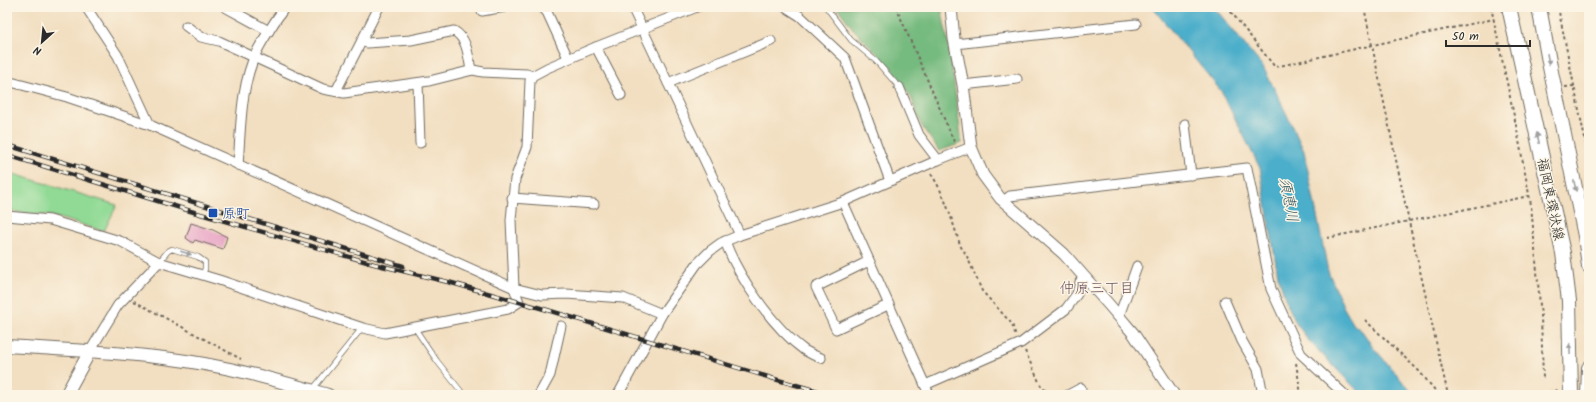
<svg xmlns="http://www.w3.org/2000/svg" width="1596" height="402" font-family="Kalam,'Klee One',sans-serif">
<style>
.green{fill:#91da95;stroke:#5e8260}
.forest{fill:#74ba7e;stroke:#507254}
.water{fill:#4baeca;stroke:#3b6c7a}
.building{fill:#e69bc2}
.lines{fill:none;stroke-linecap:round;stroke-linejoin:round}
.service-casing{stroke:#716a5f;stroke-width:6}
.minor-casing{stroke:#716a5f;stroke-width:11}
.tertiary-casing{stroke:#716a5f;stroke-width:13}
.secondary-casing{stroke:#716a5f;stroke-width:14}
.primary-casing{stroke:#716a5f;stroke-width:16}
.path{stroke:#716a5f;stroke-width:2;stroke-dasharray:3 3;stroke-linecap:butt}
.service{stroke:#fff;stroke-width:4.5}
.minor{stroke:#fff;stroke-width:9}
.tertiary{stroke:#fff;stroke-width:11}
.secondary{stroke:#fff;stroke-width:12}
.primary{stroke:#fff;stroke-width:14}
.rail-casing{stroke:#2b2b2b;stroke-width:4.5}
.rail{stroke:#fcf5e5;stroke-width:3;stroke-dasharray:9;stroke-linecap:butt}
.oneway{fill:#a0a0a0}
.transit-dot{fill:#1a4fb4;stroke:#fcf5e5;stroke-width:1.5}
.labels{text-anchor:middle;stroke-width:3;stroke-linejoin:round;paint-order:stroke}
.street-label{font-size:14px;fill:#2b2b2b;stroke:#fcf5e5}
.transit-label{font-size:14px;fill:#164399;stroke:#fcf5e5;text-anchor:start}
.water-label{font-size:15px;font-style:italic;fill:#365963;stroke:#fcf5e5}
.neighbourhood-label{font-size:15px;fill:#6c5260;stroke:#fcf5e5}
</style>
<rect width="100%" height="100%" fill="#fcf5e5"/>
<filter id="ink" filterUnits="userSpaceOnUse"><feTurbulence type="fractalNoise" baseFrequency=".025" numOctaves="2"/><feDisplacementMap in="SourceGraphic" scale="8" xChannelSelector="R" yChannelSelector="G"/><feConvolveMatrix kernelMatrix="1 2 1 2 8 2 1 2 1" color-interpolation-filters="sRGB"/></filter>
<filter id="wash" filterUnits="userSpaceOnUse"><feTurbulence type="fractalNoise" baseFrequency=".012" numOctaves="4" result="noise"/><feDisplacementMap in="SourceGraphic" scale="16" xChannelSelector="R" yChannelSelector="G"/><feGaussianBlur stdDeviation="0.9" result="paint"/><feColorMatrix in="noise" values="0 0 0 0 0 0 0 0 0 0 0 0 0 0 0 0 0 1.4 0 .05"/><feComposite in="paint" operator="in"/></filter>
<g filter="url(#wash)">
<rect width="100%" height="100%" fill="#f2dec0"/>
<polygon class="green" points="7,172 117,205 104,231 52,216 7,211"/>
<polygon class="forest" points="837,7 941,7 949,47 962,143 939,151 921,125 911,97 889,66 853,29"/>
<polygon class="water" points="1152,7 1214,7 1263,67 1279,98 1304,151 1328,271 1344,308 1354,325 1362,331 1374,348 1414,395 1362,395 1308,340 1296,323 1287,303 1278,276 1260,168 1221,91"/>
<g id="blocks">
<polygon class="building" points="191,223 213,230 227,237 223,249 195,240 193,243 186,238"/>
</g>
</g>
<g filter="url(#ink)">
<use href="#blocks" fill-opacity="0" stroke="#716a5f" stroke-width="1"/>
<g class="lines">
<g class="service-casing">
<g id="service">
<polyline points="826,7 851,40 876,61 899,87"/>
<polyline points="159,262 168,251 172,249 198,257 205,262 205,269 202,275"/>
<polyline points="414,327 437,361 464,395"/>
<polyline points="313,389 362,328"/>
</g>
</g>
<g class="minor-casing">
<g id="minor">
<polyline points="86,7 118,56 150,125"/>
<polyline points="225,7 269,31"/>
<polyline points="542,7 547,12 568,58"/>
<polyline points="632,7 740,235"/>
<polyline points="786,7 800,16 845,58 890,181"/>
<polyline points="482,11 505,7"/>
<polyline points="186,26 201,37 219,41 323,89 344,93 429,81 473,70 483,72 527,74 532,76"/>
<path d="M362 41 367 43 411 40 454 31C468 39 468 56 471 70"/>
<polyline points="955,44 1136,24"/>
<polyline points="596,47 621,95"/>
<polyline points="7,81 67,97 150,125 514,288 542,295 566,294 623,298 662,314"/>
<polyline points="418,83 420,143"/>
<polyline points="668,83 771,41"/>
<polyline points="963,85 1017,79"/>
<polyline points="899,87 919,135 938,160"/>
<polyline points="336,91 379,7"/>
<polyline points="1185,124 1191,175"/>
<path d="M238 165C241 128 240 86 257 51 265 36 275 21 285 7"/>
<polyline points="512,198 594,204"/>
<polyline points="1004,201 1010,196 1247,168 1271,289 1301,354 1345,395"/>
<polyline points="843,202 929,394"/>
<polyline points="7,216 50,220 120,241 159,262"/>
<path d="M725 241C738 277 773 327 804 350 809 353 815 356 821 358"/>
<polyline points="869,261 816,287 836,329 888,305"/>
<polyline points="1225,301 1242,341 1258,369 1263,395"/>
<polyline points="1119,316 1137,266"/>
<polyline points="90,351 118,305 159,262 219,280 363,328 385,333 508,309 519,302 514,288 511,220 515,179 527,147 530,81 532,76 547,68 596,47 697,7"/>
<polyline points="925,385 1021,343 1066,309 1077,294 1080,282 1084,277"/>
<polyline points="539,395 550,375 561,326"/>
<polyline points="618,395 662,314 697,264 710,251 721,243 740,235 843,202 938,160 971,147"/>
<polyline points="1068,395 1081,388"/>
</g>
</g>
<g class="tertiary-casing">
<polyline id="tertiary" points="951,7 954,39 963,85 971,147 983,175 1000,198 1064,254 1110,306 1133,333 1174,395"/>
</g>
<g class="secondary-casing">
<g id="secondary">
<path d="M7 346C80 351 153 353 225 368 259 375 293 385 328 395"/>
<polyline points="66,395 90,351"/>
</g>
</g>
<g class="primary-casing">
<g id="primary">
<polyline points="1509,7 1563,253 1569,301 1571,395"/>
<polyline points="1539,7 1550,67 1585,236 1589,266"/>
<polyline points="1588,395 1589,368"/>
</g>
</g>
<g class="path">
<polyline points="896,7 955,144"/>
<polyline points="1227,7 1275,67 1373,45 1494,19"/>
<polyline points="1364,7 1409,222 1448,395"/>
<polyline points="1491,7 1517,130 1531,205 1541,316 1543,379"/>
<polyline points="1558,7 1589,159"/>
<polyline points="1565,87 1574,86"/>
<path d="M931 174C946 196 952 222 961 247L966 254 982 291 1012 324 1016 336"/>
<polyline points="1327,238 1529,196"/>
<polyline points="134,301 241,359"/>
<polyline points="1365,320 1419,371 1439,395"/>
<polyline points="1025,351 1041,386 1050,395"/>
<polyline points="1296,363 1301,395"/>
<polyline points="1537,395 1558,390"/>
</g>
<use href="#service" class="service"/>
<use href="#minor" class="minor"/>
<use href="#tertiary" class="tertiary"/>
<use href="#secondary" class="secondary"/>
<use href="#primary" class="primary"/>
<g class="rail-casing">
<g id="rail">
<polyline points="7,145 403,266"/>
<polyline points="7,155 197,213 374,264 452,283 544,309 778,380 832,395"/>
</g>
</g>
<use href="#rail" class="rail"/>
</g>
<defs><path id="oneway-solid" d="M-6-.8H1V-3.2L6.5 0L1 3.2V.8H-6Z"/></defs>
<g class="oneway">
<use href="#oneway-solid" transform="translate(1548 59) rotate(80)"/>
<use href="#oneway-solid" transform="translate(1538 138) rotate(-103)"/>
<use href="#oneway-solid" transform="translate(1575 186) rotate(78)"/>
<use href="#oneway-solid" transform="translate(186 253) rotate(17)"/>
<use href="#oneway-solid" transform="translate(1570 349) rotate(-91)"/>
</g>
</g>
<rect class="transit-dot" x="208" y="208" width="10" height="10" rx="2"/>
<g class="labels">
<g class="street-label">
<text transform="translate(1551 199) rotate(78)" y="5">福岡東環状線</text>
</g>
<g class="transit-label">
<text x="222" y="218">原町</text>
</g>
<g class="water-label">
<text transform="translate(1289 200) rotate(79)" y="5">須恵川</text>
</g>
<g class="neighbourhood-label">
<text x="1097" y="293">仲原三丁目</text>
</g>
</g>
<rect width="1596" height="402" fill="none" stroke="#fcf5e5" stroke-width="24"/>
<g transform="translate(42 42) rotate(207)" stroke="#fcf5e5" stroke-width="3" paint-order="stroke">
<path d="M0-3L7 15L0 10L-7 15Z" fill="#2b2b2b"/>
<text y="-6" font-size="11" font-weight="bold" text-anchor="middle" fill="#2b2b2b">N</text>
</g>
<path d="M1446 40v6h84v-6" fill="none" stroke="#2b2b2b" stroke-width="2"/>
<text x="1452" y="40" font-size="12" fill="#2b2b2b" stroke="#fcf5e5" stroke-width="3" paint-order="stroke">50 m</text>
</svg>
